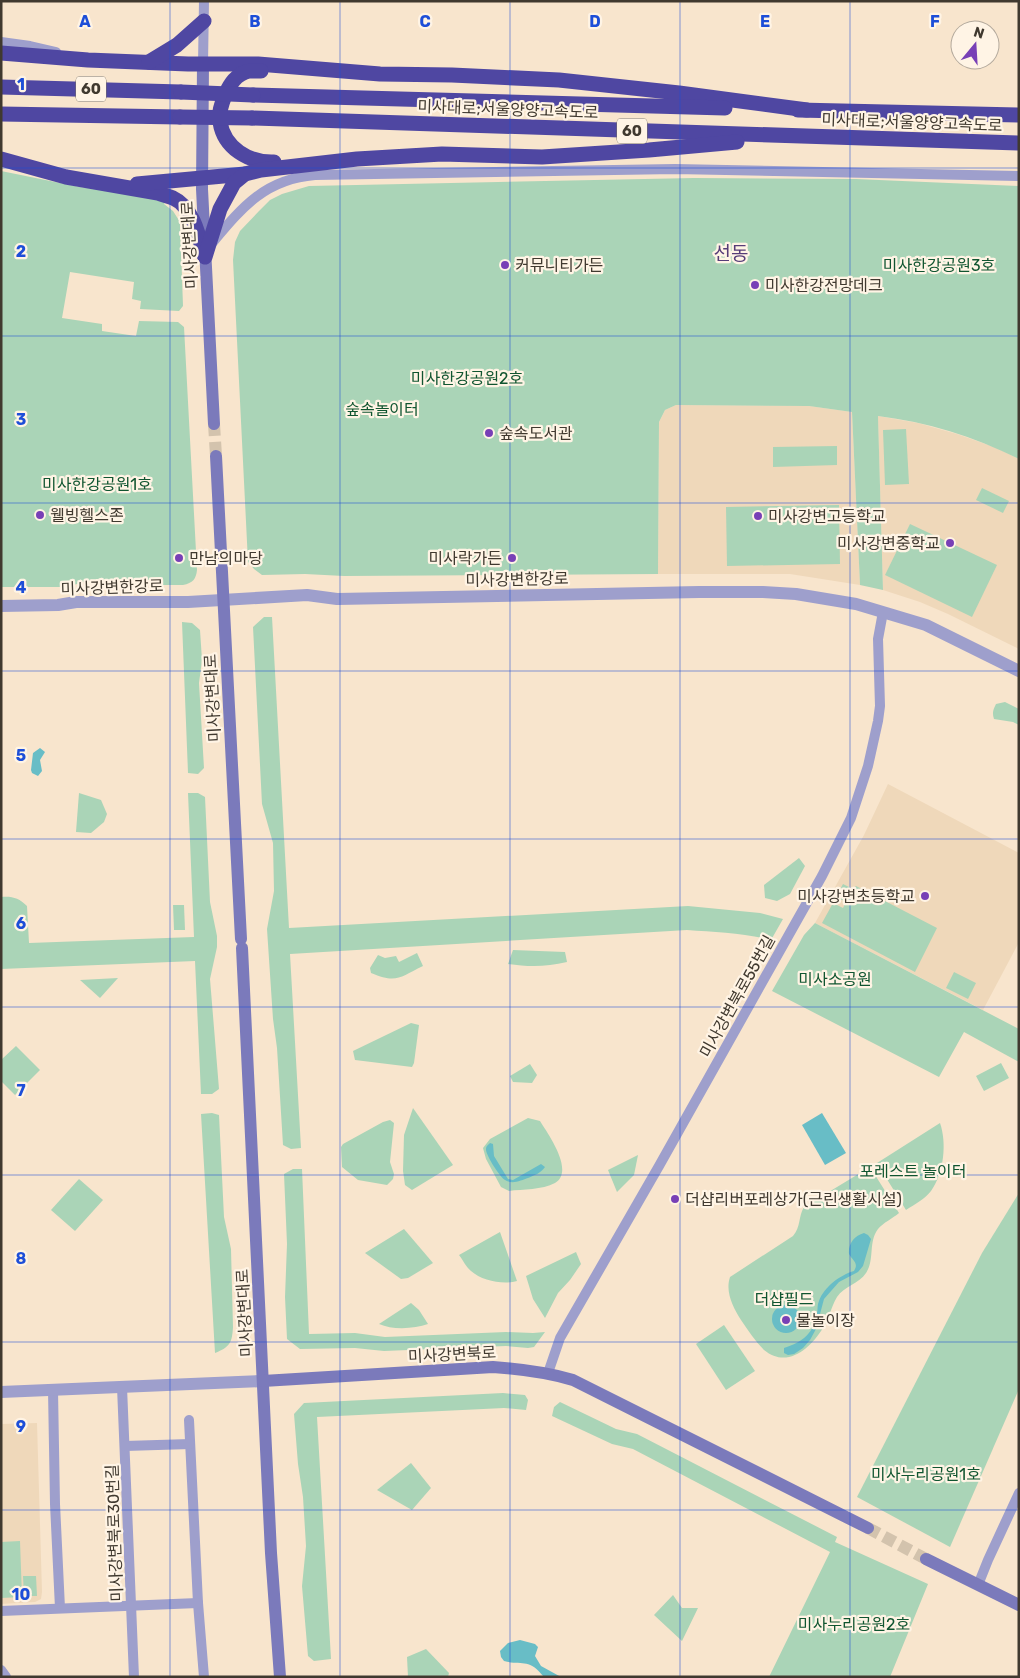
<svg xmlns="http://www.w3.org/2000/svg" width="1020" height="1678" font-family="Rubik,'Noto Sans KR',sans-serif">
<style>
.built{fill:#efd8ba}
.green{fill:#aad4b7}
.water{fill:#68bdc6}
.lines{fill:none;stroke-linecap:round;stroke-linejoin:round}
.secondary-tunnel{stroke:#d3c3ad;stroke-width:12;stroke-dasharray:12 6;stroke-linecap:butt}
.minor{stroke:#9e9fcc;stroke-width:10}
.tertiary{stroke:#9e9fcc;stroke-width:12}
.secondary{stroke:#7b7abb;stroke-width:12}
.motorway{stroke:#4f47a2;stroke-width:15}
.motorway-bridge{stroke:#4f47a2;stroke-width:15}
.grid{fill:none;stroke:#1d4ed8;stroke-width:1;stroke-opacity:0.55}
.poi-dot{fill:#7840b6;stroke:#fff4e5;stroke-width:2}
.labels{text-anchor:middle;stroke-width:4.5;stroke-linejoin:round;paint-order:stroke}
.shield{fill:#fff4e5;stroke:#797166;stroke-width:1}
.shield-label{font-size:15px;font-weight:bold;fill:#40392f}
.street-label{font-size:16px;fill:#40392f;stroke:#fff4e5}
.poi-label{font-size:16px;fill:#40392f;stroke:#fff4e5;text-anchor:start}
.park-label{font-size:16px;fill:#105530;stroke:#fff4e5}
.quarter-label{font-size:19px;fill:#563c78;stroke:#fff4e5}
.grid-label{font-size:16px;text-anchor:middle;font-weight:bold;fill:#1d4ed8;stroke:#fff4e5;stroke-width:4.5;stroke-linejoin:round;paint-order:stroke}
</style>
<rect width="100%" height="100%" fill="#f8e5cd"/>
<g class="built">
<polygon points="676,405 809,406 852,412 860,585 790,574 658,574 659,422 665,410"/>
<polygon points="878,416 918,423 957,434 997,448 1019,459 1019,649 948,614 920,602 883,590"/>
<polygon points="888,784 1019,853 1019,942 983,1010 815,923 864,835"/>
<polygon points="37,1423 42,1592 41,1599 35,1602 1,1604 1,1424"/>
</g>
<g class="green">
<path d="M1 171 80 187 151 195 167 199 164 204 173 211 180 222 183 306 179 311 140 309 141 301 132 299 134 282 70 272 62 318 102 324V331L136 336 139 321 178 322 184 327 197 570C196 579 193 583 183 585H129L112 581H87L67 587H1Z"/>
<path d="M694 178 856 179 1019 186V459C975 437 927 422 878 416L883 590 860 585 852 412 809 406 676 405 665 410 659 422 658 574 344 576 305 574 262 575 254 569 248 562 233 260 235 242 240 231 259 211 270 200 282 194 309 186Z"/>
<polygon points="906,429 909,484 885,485 883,430"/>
<polygon points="837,446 837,465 773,467 773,447"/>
<polygon points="982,488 1009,501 1003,513 976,500"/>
<polygon points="839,505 840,564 727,566 726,507"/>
<polygon points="910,524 997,565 972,617 885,575"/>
<path d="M264 617H272L289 928 688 906 760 913 783 919 771 940C744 933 715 932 687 930L290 954 301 1148 291 1149 283 1145 277 1048 273 1019 267 929 274 891 273 843 262 804 253 627Z"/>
<polygon points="182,622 192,623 200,630 202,660 199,683 204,768 198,774 188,773"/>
<path d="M1005 702 1019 709V725L1013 722 994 719C992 713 993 710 996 704Z"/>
<polygon points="79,793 101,800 107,814 104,822 91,833 76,832"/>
<path d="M188 793H198L205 797 210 902 217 936V947L210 979 219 1089 212 1094H201L195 961 1 969V897C12 896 19 898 27 906L29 943 194 937Z"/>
<polygon points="799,858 805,866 790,894 777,901 765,898 764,885"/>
<polygon points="843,884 853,889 856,886 937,928 915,972 822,923 833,903 843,908 846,902 836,897"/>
<polygon points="173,905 184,905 185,930 174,930"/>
<polygon points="815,923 1019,1029 1019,1062 964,1032 939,1077 772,991 804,935"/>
<path d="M513 950 565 952 567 962C546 967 529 967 508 964Z"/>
<path d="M417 953 423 966C400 977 397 984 371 973L370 968 378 955 385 958 396 956 399 962Z"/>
<polygon points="954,972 976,983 968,999 946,988"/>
<polygon points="118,978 100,998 80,980"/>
<polygon points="411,1023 419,1025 414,1063 412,1067 355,1060 353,1051"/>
<polygon points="16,1046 40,1070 15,1095 1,1081 1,1060"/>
<polygon points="1001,1063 1009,1078 984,1091 976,1076"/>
<polygon points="530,1064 537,1075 532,1083 513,1082 510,1076"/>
<polygon points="413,1108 453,1165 412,1190 405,1185 403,1171 404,1135"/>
<path d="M212 1113 219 1115 224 1217 231 1249 233 1327C232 1343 230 1347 215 1353L201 1114Z"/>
<path d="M528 1118 540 1121C548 1134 575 1171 555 1183 542 1190 523 1189 509 1191L501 1187 486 1159 483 1148 490 1139Z"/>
<polygon points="390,1120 394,1123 390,1162 394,1174 393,1179 387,1185 358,1180 342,1167 341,1147 343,1144 383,1122"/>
<path d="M940 1123C947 1143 944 1173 931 1191 925 1199 915 1204 906 1210L877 1163Z"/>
<polygon points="638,1155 634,1175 617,1192 608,1170"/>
<path d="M870 1167 899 1213C893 1218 883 1223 878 1229 868 1242 875 1260 866 1273 859 1284 844 1286 837 1297 831 1307 829 1319 823 1328 810 1349 787 1369 764 1350 755 1341 748 1330 741 1320 733 1307 725 1292 730 1277L793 1236C801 1227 798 1217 804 1207Z"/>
<polygon points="293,1169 302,1169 309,1334 355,1333 385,1337 506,1332 533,1333 545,1332 534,1347 528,1348 506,1346 384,1351 355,1348 300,1349 287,1339 285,1297 287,1244 284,1174"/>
<polygon points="79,1179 103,1200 75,1231 51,1210"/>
<polygon points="1019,1193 1019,1389 950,1547 857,1497 982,1253"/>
<polygon points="404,1229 433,1263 408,1278 401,1279 365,1253"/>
<path d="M500 1232 517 1281C504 1285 482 1281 471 1271 466 1267 463 1260 459 1255Z"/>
<polygon points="576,1252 581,1264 570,1280 558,1293 545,1318 533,1299 526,1276"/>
<path d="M411 1303 419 1310 428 1324C414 1329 392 1330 379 1324Z"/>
<polygon points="724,1325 755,1371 726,1390 696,1344"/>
<polygon points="503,1393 525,1395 528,1400 526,1410 504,1408 317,1417 331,1659 314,1661 308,1656 302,1586 306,1546 303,1497 298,1464 294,1414 304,1403"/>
<polygon points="560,1402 616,1429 637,1434 837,1537 835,1542 928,1584 890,1677 769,1677 830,1552 633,1449 612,1444 552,1416 554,1407"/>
<polygon points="411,1463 431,1488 412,1510 377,1490"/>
<polygon points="20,1541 22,1597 1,1598 1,1542"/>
<polygon points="23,1576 36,1576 37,1596 24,1596"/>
<polygon points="673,1595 682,1608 698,1608 682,1641 654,1615"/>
<polygon points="426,1649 449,1673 448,1677 408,1677 407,1657"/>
</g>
<g class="water">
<polygon points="40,748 45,752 40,760 42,771 38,776 32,773 31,770 33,753"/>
<polygon points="822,1113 846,1153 825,1165 802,1125"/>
<path d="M490 1143 493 1144 494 1156 508 1179 513 1180 541 1164 545 1167C541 1173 535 1175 528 1178 522 1180 512 1185 505 1180 500 1177 487 1157 486 1150 486 1146 487 1146 490 1143Z"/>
<path d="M864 1233 868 1235 871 1239 863 1266 858 1272 839 1282 824 1299 816 1329 810 1340 803 1348 794 1354 788 1355 784 1353V1348C803 1342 814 1333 817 1313 818 1309 817 1305 819 1301 824 1287 840 1275 854 1271 859 1263 853 1261 849 1254 848 1244 854 1236 864 1233Z"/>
<circle cx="786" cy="1319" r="14"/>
<path d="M520 1640 535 1644 538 1647 535 1656 541 1666 561 1677H544C528 1657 523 1666 504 1661L501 1657 500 1651 508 1643Z"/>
</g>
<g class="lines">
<g class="secondary-tunnel">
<polyline points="214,424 216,456"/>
<polyline points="868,1528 926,1559"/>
</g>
<g class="minor">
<polyline points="1,42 30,46 56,52"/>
<polyline points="203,64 204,1"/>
<path d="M213 242C243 206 266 179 315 175L675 169 1019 176"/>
<polyline points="548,1373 560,1338 659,1166 791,931 822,876 851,818 868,766 878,721 880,706 878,639 883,612"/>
<polyline points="122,1387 134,1677"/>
<polyline points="53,1390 55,1504 60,1608"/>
<polyline points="189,1420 198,1603 204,1677"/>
<polyline points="125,1446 190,1444"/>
<polyline points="978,1585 988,1560 1019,1493"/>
<polyline points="1,1611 198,1603"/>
<polyline points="1,1670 6,1677"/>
</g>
<g class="tertiary">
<polyline points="1,606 58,605 76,602 188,602 307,595 337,599 699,592 763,592 796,594 856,604 926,625 1019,671"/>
<polyline points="1,1392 263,1381"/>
</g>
<g class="secondary">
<polyline points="203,64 202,189 214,424"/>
<polyline points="216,456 241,939"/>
<polyline points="242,948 271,1553 280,1677"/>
<path d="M263 1381 493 1367C521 1369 547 1372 573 1380L868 1528"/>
<polyline points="926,1559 1019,1605"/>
</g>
<g class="motorway">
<polyline points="1,53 88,60 188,64 258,64 380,74 452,75 559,80 679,93 807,110"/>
<polyline points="149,62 177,45 204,21"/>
<path d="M261 71C257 71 253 71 249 71 236 74 230 84 225 95 222 103 218 113 220 122 224 148 249 163 274 162"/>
<polyline points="1,87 181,92"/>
<polyline points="253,95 725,108"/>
<polyline points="798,110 1019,115"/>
<polyline points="1,114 180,117"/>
<polyline points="252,118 1019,143"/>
<path d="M1 159 66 177 158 193C163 195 168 196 173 198 193 207 199 236 204 255"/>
<polyline points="137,184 245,174"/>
<polyline points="205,257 220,209 234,183 245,174 261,170 357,159 442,154 542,157 649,150 737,142"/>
</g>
<g class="motorway-bridge">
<polyline points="181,92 253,95"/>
<polyline points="180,117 252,118"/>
</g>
</g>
<path class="grid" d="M170 1V1677M340 1V1677M510 1V1677M680 1V1677M850 1V1677M1 168H1019M1 336H1019M1 503H1019M1 671H1019M1 839H1019M1 1007H1019M1 1175H1019M1 1342H1019M1 1510H1019"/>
<g class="poi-dot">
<circle cx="505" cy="265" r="5"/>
<circle cx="755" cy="285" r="5"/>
<circle cx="489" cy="433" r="5"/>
<circle cx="40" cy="515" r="5"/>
<circle cx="758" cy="516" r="5"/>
<circle cx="950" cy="543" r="5"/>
<circle cx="179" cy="558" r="5"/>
<circle cx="512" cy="558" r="5"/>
<circle cx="925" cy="896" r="5"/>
<circle cx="675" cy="1199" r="5"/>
<circle cx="786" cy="1320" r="5"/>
</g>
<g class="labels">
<g class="shield">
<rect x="76" y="76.5" width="30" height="25" rx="4"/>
<rect x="617" y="118.5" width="30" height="25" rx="4"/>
</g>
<g class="shield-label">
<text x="91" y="94">60</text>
<text x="632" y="136">60</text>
</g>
<g class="street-label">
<text transform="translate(508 109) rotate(2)" y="6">미사대로;서울양양고속도로</text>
<text transform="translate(912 122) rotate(2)" y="6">미사대로;서울양양고속도로</text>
<text transform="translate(189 245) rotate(-93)" y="6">미사강변대로</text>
<text transform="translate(517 579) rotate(-1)" y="6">미사강변한강로</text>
<text transform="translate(112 587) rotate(-2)" y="6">미사강변한강로</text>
<text transform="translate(212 698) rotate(-93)" y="6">미사강변대로</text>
<text transform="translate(737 996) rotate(-61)" y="6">미사강변북로55번길</text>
<text transform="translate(244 1313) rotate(-93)" y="6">미사강변대로</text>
<text transform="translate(452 1354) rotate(-3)" y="6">미사강변북로</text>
<text transform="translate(114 1533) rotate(-92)" y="6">미사강변북로30번길</text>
</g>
<g class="poi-label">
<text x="515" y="271">커뮤니티가든</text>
<text x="765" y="291">미사한강전망데크</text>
<text x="499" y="439">숲속도서관</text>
<text x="50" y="521">웰빙헬스존</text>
<text x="768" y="522">미사강변고등학교</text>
<text x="940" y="549" text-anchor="end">미사강변중학교</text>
<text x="189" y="564">만남의마당</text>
<text x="502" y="564" text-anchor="end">미사락가든</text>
<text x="915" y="902" text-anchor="end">미사강변초등학교</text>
<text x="685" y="1205">더샵리버포레상가(근린생활시설)</text>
<text x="796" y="1326">물놀이장</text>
</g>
<g class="park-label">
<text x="939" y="271">미사한강공원3호</text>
<text x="467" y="384">미사한강공원2호</text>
<text x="382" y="415">숲속놀이터</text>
<text x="97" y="490">미사한강공원1호</text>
<text x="835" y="985">미사소공원</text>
<text x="913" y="1177">포레스트 놀이터</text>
<text x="784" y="1305">더샵필드</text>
<text x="926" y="1480">미사누리공원1호</text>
<text x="854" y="1630">미사누리공원2호</text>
</g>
<g class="quarter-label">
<text x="731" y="260">선동</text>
</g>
</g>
<g class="grid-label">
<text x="85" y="27">A</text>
<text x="255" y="27">B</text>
<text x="425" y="27">C</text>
<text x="595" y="27">D</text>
<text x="765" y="27">E</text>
<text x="935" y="27">F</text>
<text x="21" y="90">1</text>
<text x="21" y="257">2</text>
<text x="21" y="425">3</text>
<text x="21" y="593">4</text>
<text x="21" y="761">5</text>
<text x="21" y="929">6</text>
<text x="21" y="1096">7</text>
<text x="21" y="1264">8</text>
<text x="21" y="1432">9</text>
<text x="21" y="1600">10</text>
</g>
<rect width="1020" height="1678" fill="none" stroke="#40392f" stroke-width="5"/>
<g transform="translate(975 45) rotate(18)"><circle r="24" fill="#fff4e5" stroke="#b3a99c"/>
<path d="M0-4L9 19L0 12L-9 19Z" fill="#7840b6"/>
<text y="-8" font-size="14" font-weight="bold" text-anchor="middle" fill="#40392f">N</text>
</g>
</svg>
